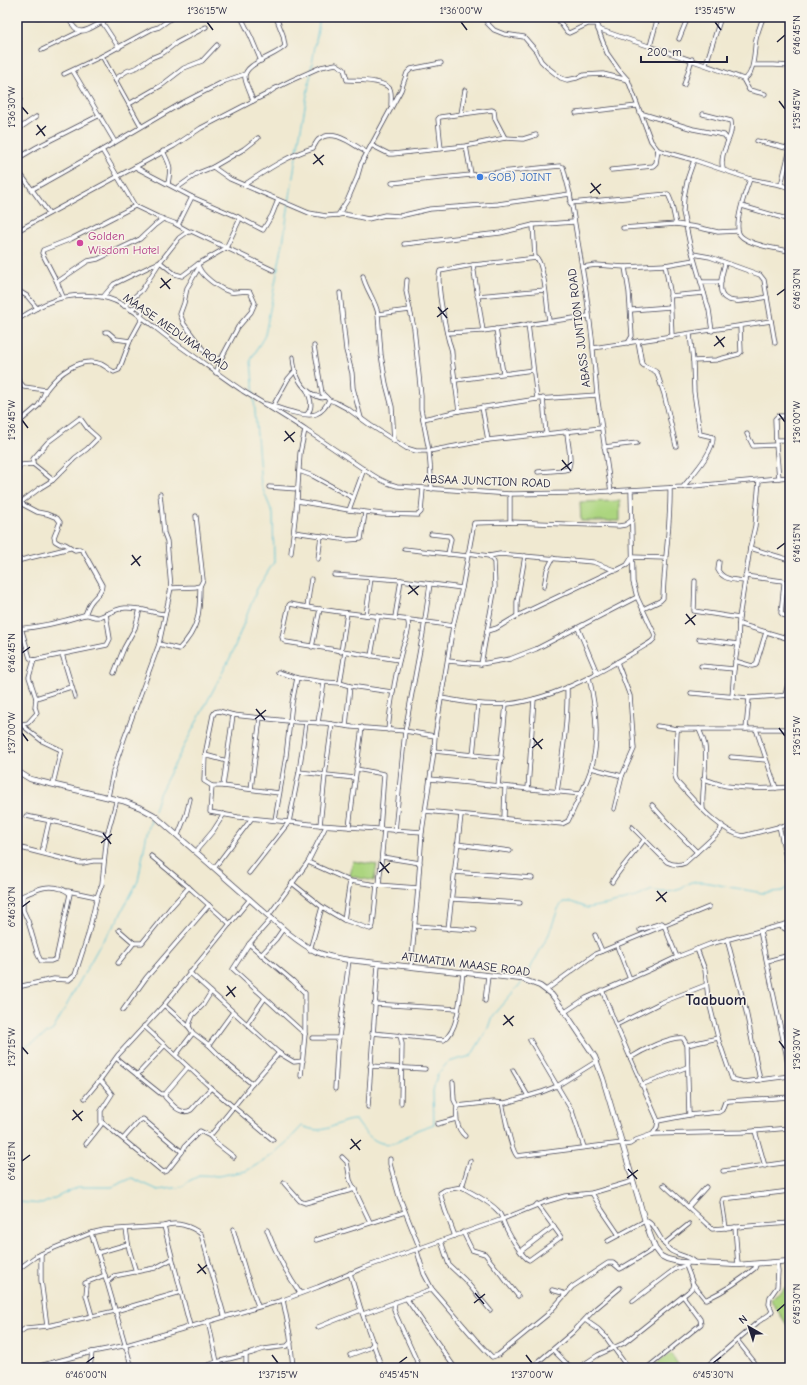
<svg xmlns="http://www.w3.org/2000/svg" width="807" height="1385" font-family="'Comic Neue',sans-serif">
<style>
.green{fill:#acd57f;stroke:#677c5d}
.lines{fill:none;stroke-linecap:round;stroke-linejoin:round}
.stream{stroke:#5ac3d7;stroke-width:1}
.minor-casing{stroke:#414052;stroke-width:5}
.major-casing{stroke:#414052;stroke-width:6}
.minor{stroke:#fff;stroke-width:3.5}
.major{stroke:#fff;stroke-width:4.5}
.ticks{fill:none;stroke:#22223b;stroke-width:1.5}
.shop-dot{fill:#3f7fe0;stroke:#f7f3e8;stroke-width:1.5}
.hotel-dot{fill:#d1479c;stroke:#f7f3e8;stroke-width:1.5}
.labels{text-anchor:middle;stroke-width:3;stroke-linejoin:round;paint-order:stroke}
.shop-label{font-size:12px;fill:#366cbe;stroke:#f7f3e8;text-anchor:start}
.hotel-label{font-size:12px;fill:#b23c85;stroke:#f7f3e8;text-anchor:start}
.street-label{font-size:12px;fill:#22223b;stroke:#f7f3e8}
.district-label{font-size:16px;font-weight:bold;fill:#22223b;stroke:#f7f3e8}
.neatline{fill:none;stroke:#22223b;stroke-width:1.5}
.ticks-label{font-size:10px;text-anchor:middle;fill:#22223b}
</style>
<rect width="100%" height="100%" fill="#f7f3e8"/>
<filter id="ink" filterUnits="userSpaceOnUse"><feTurbulence type="fractalNoise" baseFrequency=".025" numOctaves="2"/><feDisplacementMap in="SourceGraphic" scale="8" xChannelSelector="R" yChannelSelector="G"/><feConvolveMatrix kernelMatrix="1 2 1 2 8 2 1 2 1" color-interpolation-filters="sRGB"/></filter>
<filter id="wash" filterUnits="userSpaceOnUse"><feTurbulence type="fractalNoise" baseFrequency=".012" numOctaves="4" result="noise"/><feDisplacementMap in="SourceGraphic" scale="16" xChannelSelector="R" yChannelSelector="G"/><feGaussianBlur stdDeviation="0.9" result="paint"/><feColorMatrix in="noise" values="0 0 0 0 0 0 0 0 0 0 0 0 0 0 0 0 0 1.4 0 .05"/><feComposite in="paint" operator="in"/></filter>
<g filter="url(#wash)">
<rect width="100%" height="100%" fill="#f0e9d1"/>
<g class="green">
<polygon points="620,501 620,521 581,521 580,502"/>
<polygon points="353,861 377,865 374,881 350,876"/>
<polygon points="790,1284 790,1322 787,1325 770,1299"/>
<polygon points="671,1353 680,1368 651,1368"/>
</g>
<g class="lines">
<g class="stream">
<polyline points="311,70 320,17"/>
<polyline points="297,151 311,73"/>
<polyline points="254,396 251,360 265,335 283,243 296,157"/>
<polyline points="154,811 159,794 231,656 257,589 274,562 273,514 261,485 254,399"/>
<polyline points="525,978 549,934 558,909 563,902 571,902 587,908 610,904 639,896 652,890 660,892 669,892 681,889 691,882 704,882 762,893 782,891 790,886"/>
<polyline points="17,1052 53,1030 101,943 117,921 138,881 147,833 152,817"/>
<path d="M17 1202 42 1204 78 1187H112L132 1178 158 1190 182 1187 189 1181 201 1175 218 1176 246 1171 267 1159 286 1143 302 1126C307 1128 313 1130 318 1130 331 1130 343 1119 356 1120 366 1136 381 1151 401 1140 406 1137 411 1133 417 1130 422 1128 429 1126 434 1124L433 1091 437 1075 448 1062 471 1056 488 1028 492 1016 522 982"/>
</g>
</g>
</g>
<g filter="url(#ink)">
<g class="lines">
<g class="minor-casing">
<g id="minor">
<polyline points="37,17 39,17"/>
<path d="M68 17C78 38 84 32 102 22L119 48"/>
<polyline points="241,17 251,37 261,61"/>
<polyline points="486,17 487,23 494,30 504,34 524,37 536,51 541,61 547,67 561,78 567,80 577,78 584,75 603,74 628,80"/>
<polyline points="556,17 567,32 569,33 588,24 596,24"/>
<polyline points="596,17 598,29 607,53 619,70 628,80 651,141 658,150 694,160 750,179 781,185 790,188"/>
<polyline points="756,17 763,19"/>
<polyline points="102,22 110,17"/>
<path d="M598 29C646 46 695 60 743 79 755 77 754 48 756 39 758 31 761 24 763 17"/>
<polyline points="679,39 688,17"/>
<polyline points="650,46 658,17"/>
<polyline points="42,50 79,32"/>
<polyline points="102,56 152,29 159,27 173,17"/>
<polyline points="706,64 721,17"/>
<polyline points="753,65 774,65 790,66"/>
<polyline points="73,71 115,142"/>
<polyline points="64,74 102,56 141,126"/>
<polyline points="743,79 749,90 765,94"/>
<polyline points="116,81 118,77 127,71 138,67 151,58 163,53 176,43 206,27"/>
<polyline points="684,85 692,59"/>
<polyline points="17,101 20,99"/>
<path d="M253 101 267 94 274 89 292 80 321 67 336 64 344 69 347 80C357 80 384 80 390 89 392 93 391 101 391 105"/>
<polyline points="129,104 162,85 184,68 202,61 217,45"/>
<polyline points="576,113 637,106"/>
<polyline points="640,113 693,129 724,135 728,140"/>
<polyline points="461,114 465,90"/>
<path d="M703 114 731 121C735 137 718 151 723 169"/>
<polyline points="17,130 36,117"/>
<polyline points="505,138 523,139 536,135"/>
<polyline points="757,141 790,149"/>
<polyline points="371,145 389,154 393,154 466,146 505,138 495,119 494,111 492,110 440,117 438,119 441,149"/>
<polyline points="466,146 471,174"/>
<polyline points="102,150 135,206"/>
<path d="M163 151C171 167 171 167 168 184"/>
<polyline points="17,159 37,147 100,115"/>
<polyline points="694,160 688,177 684,197 683,212 690,245 709,310 712,331"/>
<polyline points="213,167 244,149 258,138"/>
<polyline points="17,169 49,213"/>
<polyline points="611,170 653,166 656,163 658,150"/>
<path d="M750 179C746 190 733 226 740 235 748 245 778 249 790 251"/>
<polyline points="392,183 560,166 563,167 570,194 586,291 592,338 597,395 611,492"/>
<path d="M244 185C265 171 289 155 313 148 315 145 316 142 318 140 333 127 353 145 366 152"/>
<polyline points="781,185 790,149"/>
<polyline points="177,188 198,173 213,167 230,179 309,213 326,216 338,215 348,199 357,178 361,164 401,90 407,73 411,69 441,63"/>
<polyline points="31,190 102,150 182,103 225,81 245,74"/>
<polyline points="570,203 668,194 671,201 676,224 696,227 718,232 738,231"/>
<polyline points="742,206 790,220"/>
<polyline points="338,215 344,214 368,219 385,215 400,216 430,209 498,204 570,194"/>
<polyline points="238,217 263,230 272,215 278,200"/>
<polyline points="178,225 192,197"/>
<polyline points="533,225 535,258"/>
<polyline points="623,228 676,224"/>
<path d="M17 231 174 146 201 128 253 101C251 94 246 85 245 78 243 63 277 56 285 46L283 35 276 17"/>
<polyline points="404,244 500,233 533,225 574,222"/>
<polyline points="693,254 710,257 760,275 764,280 775,343"/>
<path d="M725 263C723 272 719 282 721 291 723 308 756 299 767 297"/>
<path d="M198 264C199 275 221 290 231 292 238 293 243 290 250 292L255 303 251 312 238 327 221 359 216 373"/>
<polyline points="473,265 483,331"/>
<polyline points="582,267 596,265 625,267 629,292 632,336 628,343"/>
<polyline points="625,267 665,265"/>
<polyline points="198,269 187,288 184,303 180,314 184,324 208,356 212,358 221,359"/>
<path d="M363 276C365 288 376 301 378 314"/>
<polyline points="407,280 406,291 410,310"/>
<polyline points="57,282 88,261 98,259 140,239 155,225 163,219"/>
<polyline points="701,282 721,282"/>
<polyline points="17,290 27,296 37,308"/>
<polyline points="340,293 346,350 352,373 353,388 361,418"/>
<polyline points="477,296 545,290"/>
<polyline points="670,296 704,293"/>
<polyline points="63,297 57,282 42,253 43,250 71,239 135,206 158,217 174,223 190,232"/>
<polyline points="103,297 114,284 153,265 160,262 179,238 186,233 191,231 273,270"/>
<polyline points="124,306 142,290 160,262 175,274 182,276 198,264 226,248 239,221 238,217 236,216 192,197 135,167"/>
<polyline points="131,310 136,306 142,310 143,312 140,317"/>
<polyline points="631,310 670,307"/>
<path d="M17 320C46 301 67 291 102 297 127 301 153 327 174 342 197 358 219 375 243 391 264 404 286 417 307 431 326 443 344 456 362 468 374 476 384 483 397 486L510 494 574 493 683 487 790 477"/>
<polyline points="528,324 537,399"/>
<polyline points="496,329 503,373"/>
<polyline points="105,332 108,332 116,339 130,341"/>
<polyline points="447,333 483,331 588,316"/>
<polyline points="672,336 670,291 665,265 694,260"/>
<path d="M638 341 642 364C646 369 653 368 657 373L664 394 676 446"/>
<polyline points="314,346 322,393 329,400 335,402 348,409 370,425 406,448 416,451 429,451 488,440 601,428"/>
<polyline points="593,348 771,321"/>
<path d="M293 357C294 373 300 387 314 395 319 397 321 399 326 397"/>
<polyline points="693,361 716,360 739,354 741,352 740,326"/>
<polyline points="17,370 17,376"/>
<polyline points="17,379 24,387 46,390"/>
<polyline points="456,380 533,370"/>
<polyline points="543,398 546,433"/>
<path d="M266 404C279 408 304 418 316 414 322 412 327 405 329 400"/>
<polyline points="273,406 288,379 295,371"/>
<polyline points="482,407 488,440"/>
<path d="M459 411 452 359C453 347 450 348 448 338 445 325 436 283 440 271L473 265 537 258C545 268 547 307 549 321"/>
<path d="M307 414C313 408 311 399 307 391"/>
<polyline points="423,419 459,411 537,399 597,395"/>
<path d="M17 424C24 418 31 412 38 406 42 401 43 395 46 390 58 374 80 356 101 364 105 366 110 370 114 372L119 370 130 341 142 319"/>
<polyline points="747,434 753,446 776,445"/>
<polyline points="776,440 790,440"/>
<polyline points="394,441 392,407 386,384 381,355 378,314 410,310 414,328 421,395 421,409 429,451 432,489"/>
<polyline points="604,447 637,443"/>
<polyline points="364,469 349,510 382,514 418,515 421,512 423,489"/>
<polyline points="17,471 21,465 33,464 53,480"/>
<polyline points="299,471 313,476 353,498"/>
<path d="M538 472 564 470 568 469C573 461 567 442 567 431"/>
<polyline points="779,478 776,445 775,419 778,416 790,416"/>
<polyline points="269,487 297,489"/>
<path d="M683 487C692 475 714 452 713 437L700 434 694 392 693 361 690 334"/>
<polyline points="297,501 349,510"/>
<path d="M20 503 37 512 47 514 57 518 60 522 54 537 55 541 60 544H65L75 550 80 549 83 551 102 585C102 593 95 596 91 602 88 606 87 610 85 615"/>
<polyline points="17,504 20,503 40,488 53,480 75,458 87,449 98,438 88,429 80,418 48,442 33,459 33,464"/>
<polyline points="510,522 510,494"/>
<polyline points="294,532 348,540 361,539 365,513"/>
<polyline points="431,534 449,536 451,539 448,554"/>
<polyline points="750,548 790,560"/>
<polyline points="404,549 467,556"/>
<polyline points="291,553 297,501 300,453 305,430"/>
<polyline points="468,553 489,556 500,554 593,562 614,570 617,570 627,565 632,557 665,558"/>
<polyline points="318,559 321,536"/>
<polyline points="17,561 70,548"/>
<path d="M719 562 718 570C723 580 734 580 745 581"/>
<polyline points="334,575 401,580 462,588"/>
<polyline points="745,576 783,581 784,584 781,613 783,615 790,617"/>
<polyline points="695,581 694,611 739,618"/>
<polyline points="544,587 547,570 553,558"/>
<polyline points="171,588 195,587 200,586 203,580 196,516"/>
<polyline points="307,607 311,579"/>
<path d="M643 609 660 601 663 598C664 561 671 525 670 488"/>
<polyline points="366,615 371,578"/>
<polyline points="517,616 517,602 525,556"/>
<polyline points="395,617 401,580"/>
<polyline points="739,624 790,639"/>
<polyline points="21,628 30,658 34,660"/>
<polyline points="578,628 597,673"/>
<path d="M17 629C40 627 62 622 84 615 89 614 94 618 99 617 108 614 115 609 125 608 139 607 152 613 165 614"/>
<polyline points="487,631 497,628 517,616 614,570"/>
<polyline points="699,639 738,644"/>
<path d="M159 644 179 649C199 629 200 612 200 586"/>
<polyline points="312,647 320,609"/>
<polyline points="341,652 347,613"/>
<polyline points="62,654 75,697"/>
<polyline points="371,656 378,616"/>
<polyline points="34,660 107,645 110,639 106,614"/>
<path d="M399 660 286 642 283 640 282 637 289 605 290 604C344 615 399 617 453 626"/>
<polyline points="448,661 481,664 510,659 536,649 637,597"/>
<polyline points="735,661 752,666 756,665 766,632"/>
<polyline points="481,664 495,587 494,562 489,556"/>
<polyline points="701,666 734,669"/>
<polyline points="278,672 297,678 324,682 340,683 350,686 392,692"/>
<polyline points="114,673 124,648 135,628 140,609"/>
<polyline points="340,683 345,652"/>
<polyline points="691,693 749,698 790,695"/>
<polyline points="785,695 790,677"/>
<polyline points="732,697 734,669 738,644 739,618 750,548 755,526 759,481"/>
<polyline points="36,698 71,687"/>
<path d="M441 698C463 702 485 706 508 704 559 698 608 668 651 642L654 639 655 635 637 597 633 582 631 491"/>
<polyline points="233,715 297,722 325,723 352,727 405,731 435,736"/>
<polyline points="318,723 324,682"/>
<polyline points="17,725 28,723 37,713 35,707 36,698 29,677 34,660"/>
<polyline points="22,725 42,741 61,750 53,784"/>
<polyline points="346,726 350,686"/>
<polyline points="657,726 678,729"/>
<path d="M699 729C701 734 704 740 705 746 708 767 701 788 703 809"/>
<polyline points="746,729 749,698"/>
<polyline points="756,729 776,788"/>
<path d="M790 729H678L677 732 675 776 677 782C694 800 718 831 743 836L790 824"/>
<path d="M388 730C391 701 395 674 403 646 406 638 411 627 407 619"/>
<polyline points="434,751 502,758"/>
<polyline points="205,755 213,715 215,712 219,711 233,715 223,786"/>
<polyline points="473,755 478,704"/>
<polyline points="731,757 766,760"/>
<polyline points="227,761 205,755 204,781 212,786 223,786 279,793"/>
<polyline points="591,768 622,776"/>
<polyline points="356,769 384,774 380,830"/>
<polyline points="299,772 355,778"/>
<polyline points="430,779 581,794"/>
<path d="M703 779C712 781 719 785 727 786 748 789 769 789 790 787"/>
<polyline points="212,786 210,812 238,817 320,825 422,832"/>
<polyline points="498,786 506,704"/>
<polyline points="251,789 260,718"/>
<polyline points="528,789 534,699"/>
<path d="M557 792C562 757 568 722 567 687"/>
<polyline points="108,797 113,772 124,739 159,644 171,588 167,541 164,533 160,494"/>
<polyline points="652,805 666,821 697,852"/>
<polyline points="614,809 622,776 634,749 630,696 617,662"/>
<path d="M425 811 562 824 568 821C576 804 585 787 591 769 600 740 596 707 589 677"/>
<polyline points="26,816 71,825 107,835"/>
<polyline points="504,819 505,787"/>
<polyline points="275,820 286,756 292,703 297,678"/>
<polyline points="320,825 325,776 332,724"/>
<polyline points="779,826 787,862"/>
<polyline points="349,827 362,727"/>
<path d="M632 827 667 862C673 865 678 866 685 863L720 831 722 825"/>
<polyline points="395,831 405,731 423,633 430,584"/>
<polyline points="178,835 186,815 190,799"/>
<polyline points="457,844 510,851"/>
<polyline points="17,847 80,863 83,863 93,861 104,861"/>
<polyline points="196,851 213,831 224,814"/>
<polyline points="42,852 49,821"/>
<polyline points="151,856 192,890 230,924"/>
<polyline points="382,857 420,863"/>
<polyline points="308,862 350,881 377,885 418,888"/>
<polyline points="215,867 252,818"/>
<polyline points="454,872 532,878"/>
<polyline points="249,873 289,822 299,772 306,723"/>
<path d="M612 882C621 867 634 854 644 840"/>
<polyline points="292,883 322,907 344,920 370,929 372,928 373,925 377,885"/>
<polyline points="379,885 384,830"/>
<polyline points="68,891 97,897"/>
<path d="M17 898C33 892 44 883 62 889 66 891 67 891 70 894L56 959 51 961H41L38 955 28 921 23 910V896"/>
<polyline points="452,899 520,903"/>
<polyline points="269,915 308,862 326,826"/>
<polyline points="272,918 249,944 233,969 305,1034"/>
<polyline points="344,920 350,881"/>
<polyline points="415,926 475,930"/>
<polyline points="780,926 789,931 790,933"/>
<polyline points="448,929 461,815"/>
<polyline points="119,930 134,943 142,943 171,907 189,887"/>
<polyline points="640,930 662,923 664,925 677,957"/>
<polyline points="760,931 786,1053 790,1076"/>
<polyline points="595,935 602,951"/>
<polyline points="727,939 746,1011 760,1080"/>
<polyline points="249,944 293,981 305,993 305,1034 301,1076"/>
<polyline points="617,946 630,979"/>
<polyline points="697,949 705,970 708,998 718,1038 732,1079 744,1082 790,1076"/>
<polyline points="310,950 322,907"/>
<polyline points="261,955 276,939 283,929"/>
<polyline points="767,961 790,955"/>
<polyline points="118,963 134,943"/>
<polyline points="411,967 418,888 422,832 434,751 435,736 453,626 462,588 474,523 510,522 619,526 625,525 632,520"/>
<polyline points="189,972 279,1053 294,1062 303,1061"/>
<polyline points="17,979 19,985 22,986 54,979 69,980 75,975 88,935 97,897 102,884 107,835 117,799"/>
<polyline points="546,990 595,954 709,907"/>
<polyline points="602,990 616,1025 658,1121 657,1127 653,1134"/>
<polyline points="211,992 203,1005 193,1015 190,1022 189,1027 193,1033 209,1045 230,1066 252,1084 279,1053"/>
<polyline points="485,1001 488,976"/>
<polyline points="374,1004 458,1009"/>
<polyline points="164,1005 189,1027"/>
<polyline points="123,1010 146,978 209,905"/>
<polyline points="565,1012 586,998 652,969 677,957 710,944 790,923"/>
<polyline points="247,1024 265,998"/>
<polyline points="616,1025 660,1003 706,985"/>
<polyline points="144,1026 211,1088 273,1140"/>
<path d="M372 1033 444 1040C460 1029 460 992 463 973"/>
<polyline points="400,1035 402,1044 401,1103"/>
<polyline points="312,1038 338,1038"/>
<polyline points="530,1040 572,1111 584,1147"/>
<polyline points="209,1045 233,1012"/>
<polyline points="687,1045 718,1038"/>
<polyline points="176,1055 193,1033"/>
<polyline points="116,1058 161,1094 165,1094"/>
<path d="M630 1058C641 1051 670 1036 683 1038L687 1045 689 1115"/>
<polyline points="370,1066 425,1069"/>
<polyline points="513,1070 528,1096"/>
<polyline points="137,1075 165,1045"/>
<polyline points="453,1082 454,1100 457,1106 494,1102 505,1103 542,1092 557,1086 597,1061"/>
<polyline points="641,1085 687,1067"/>
<polyline points="335,1089 337,1052 349,960"/>
<path d="M165 1094V1097C172 1104 180 1116 191 1110L211 1088"/>
<polyline points="165,1094 188,1067"/>
<polyline points="85,1098 100,1080 118,1055 164,1005 250,899"/>
<path d="M502 1103C505 1114 510 1149 517 1156L622 1143"/>
<path d="M457 1106C456 1117 456 1128 465 1136"/>
<polyline points="368,1107 378,964"/>
<polyline points="658,1121 689,1115 719,1112 722,1110 725,1102 729,1101 790,1097"/>
<polyline points="102,1122 163,1172 167,1171 182,1152 185,1146 200,1131 210,1136 216,1143 234,1157"/>
<polyline points="437,1124 456,1119"/>
<polyline points="755,1131 765,1166"/>
<polyline points="210,1136 252,1084"/>
<polyline points="123,1139 139,1121 143,1119 182,1152"/>
<polyline points="86,1144 101,1125 101,1111 112,1094 100,1080"/>
<polyline points="623,1145 630,1144 636,1140 653,1134 743,1132 790,1128"/>
<polyline points="342,1157 347,1162 350,1180 370,1222"/>
<polyline points="390,1159 390,1164 399,1196 420,1249"/>
<polyline points="723,1171 790,1162"/>
<polyline points="284,1183 300,1201 305,1203 355,1189"/>
<polyline points="664,1185 712,1229 790,1223"/>
<polyline points="462,1187 470,1161"/>
<polyline points="592,1193 602,1210 619,1235"/>
<polyline points="688,1207 706,1187"/>
<polyline points="164,1226 190,1326"/>
<polyline points="735,1227 738,1265"/>
<polyline points="726,1228 722,1202 723,1199 790,1191"/>
<polyline points="126,1229 129,1249 136,1272"/>
<polyline points="233,1229 246,1273 258,1306"/>
<path d="M267 1230C276 1253 286 1273 300 1293"/>
<polyline points="463,1232 472,1250 485,1254 518,1296"/>
<polyline points="91,1233 107,1282 132,1368"/>
<path d="M455 1236 445 1210 440 1193 445 1190 462 1187C473 1194 489 1201 498 1211 502 1216 503 1222 506 1228 510 1236 522 1257 529 1260L561 1237 537 1204"/>
<polyline points="316,1240 405,1212"/>
<polyline points="441,1241 449,1265 465,1280 490,1310"/>
<path d="M608 1241 643 1222 647 1221C658 1227 659 1241 670 1250 678 1256 688 1255 695 1263"/>
<polyline points="664,1244 689,1224"/>
<polyline points="417,1251 424,1274 432,1289 475,1339 492,1357 498,1355 547,1315 572,1287 608,1263 613,1263 620,1269 622,1268 655,1248"/>
<polyline points="521,1251 554,1226"/>
<polyline points="97,1253 128,1244"/>
<polyline points="41,1254 41,1280 47,1326"/>
<path d="M17 1270 35 1257 47 1251 91 1233 104 1230 164 1226C176 1221 191 1226 201 1234L224 1315"/>
<polyline points="350,1273 361,1310 382,1368"/>
<polyline points="107,1282 114,1276 155,1268 172,1259"/>
<path d="M693 1284 705 1299H707C724 1291 741 1280 755 1268L756 1265"/>
<polyline points="552,1290 566,1294"/>
<polyline points="406,1298 455,1368"/>
<polyline points="283,1300 290,1335 293,1368"/>
<polyline points="633,1301 675,1269 687,1265"/>
<polyline points="395,1302 394,1309 395,1313 420,1368"/>
<polyline points="363,1314 432,1289"/>
<polyline points="92,1316 86,1295 87,1285 85,1283 105,1275"/>
<polyline points="585,1320 598,1329 605,1336 628,1368"/>
<polyline points="208,1321 217,1362"/>
<polyline points="318,1327 361,1310"/>
<polyline points="17,1334 26,1328 47,1326 115,1311 181,1292"/>
<polyline points="737,1340 758,1322 770,1314 772,1311 769,1304 770,1297 777,1287 778,1271 777,1263"/>
<polyline points="553,1350 571,1368"/>
<polyline points="350,1355 369,1348 374,1343"/>
<polyline points="714,1360 720,1368"/>
<polyline points="32,1368 92,1352 123,1346 283,1300 318,1287 363,1268 503,1219 545,1202 565,1196 592,1193 633,1181"/>
<polyline points="90,1368 92,1352"/>
<polyline points="200,1368 217,1362 252,1353 264,1349 287,1346 291,1342"/>
<polyline points="246,1368 246,1355"/>
<polyline points="531,1368 573,1332 595,1309 620,1288"/>
<polyline points="578,1368 598,1355 624,1343 688,1292 692,1288 693,1284 685,1263"/>
<polyline points="647,1368 701,1324 700,1319 683,1296"/>
<polyline points="705,1368 737,1340 759,1368"/>
</g>
</g>
<g class="major-casing">
<path id="major" d="M17 771 30 779 38 781 123 801 141 808 154 815 288 933C311 951 320 956 349 960L522 979 540 986 552 995 565 1012 595 1057 603 1079 645 1221 655 1248 661 1256 667 1259 679 1262 738 1265 790 1261"/>
</g>
<use href="#minor" class="minor"/>
<use href="#major" class="major"/>
</g>
</g>
<path class="ticks" d="M207 22 213 30M461 22 467 30M715 22 721 30M777 42 785 35M779 101 785 109M22 107 28 114M37 125 45 136M36 135 46 126M314 154 323 165M313 164 324 155M591 183 600 194M590 193 601 184M161 278 170 289M160 288 171 279M777 295 785 289M438 307 447 318M437 317 448 308M716 336 724 347M714 346 725 337M779 414 785 422M22 420 28 428M285 431 294 442M284 441 295 432M562 460 571 471M561 470 572 462M777 549 785 543M132 555 140 566M131 565 141 556M409 585 418 595M408 594 419 586M686 614 695 625M685 624 696 615M22 653 30 647M256 709 265 720M255 719 266 710M779 728 785 736M22 733 28 741M533 738 542 749M532 748 543 739M103 833 111 844M101 843 112 834M380 862 389 873M379 872 390 863M657 891 666 902M656 901 667 892M22 907 30 901M227 986 235 997M226 996 236 987M504 1015 513 1026M503 1025 514 1016M779 1041 785 1049M22 1047 28 1054M73 1110 82 1121M72 1120 83 1111M351 1139 360 1150M350 1149 361 1140M22 1161 30 1155M628 1169 637 1179M627 1178 638 1170M198 1264 206 1274M197 1273 207 1265M475 1293 484 1304M474 1303 485 1294M777 1311 785 1304M272 1355 278 1363M526 1355 532 1363M86 1363 94 1357M399 1363 407 1357M713 1363 721 1357"/>
<circle class="shop-dot" cx="480" cy="177" r="4"/>
<circle class="hotel-dot" cx="80" cy="243" r="4"/>
<g class="labels">
<g class="shop-label">
<text x="488" y="181">GOB) JOINT</text>
</g>
<g class="hotel-label">
<text x="88" y="240">Golden<tspan x="88" dy="14">Wisdom Hotel</tspan></text>
</g>
<g class="street-label">
<text transform="translate(579 328) rotate(-97)" y="4">ABASS JUNTION ROAD</text>
<text transform="translate(176 332) rotate(35)" y="4">MAASE MEDUMA ROAD</text>
<text transform="translate(487 481) rotate(2)" y="4">ABSAA JUNCTION ROAD</text>
<text transform="translate(466 964) rotate(7)" y="4">ATIMATIM MAASE ROAD</text>
</g>
<g class="district-label">
<text x="716" y="1005">Taabuom</text>
</g>
</g>
<rect width="807" height="1385" fill="none" stroke="#f7f3e8" stroke-width="44"/>
<g transform="translate(749 1327) rotate(321)" stroke="#f7f3e8" stroke-width="3" paint-order="stroke">
<path d="M0-3L7 15L0 10L-7 15Z" fill="#22223b"/>
<text y="-6" font-size="11" font-weight="bold" text-anchor="middle" fill="#22223b">N</text>
</g>
<path d="M641 56v6h86v-6" fill="none" stroke="#22223b" stroke-width="2"/>
<text x="647" y="56" font-size="12" fill="#22223b" stroke="#f7f3e8" stroke-width="3" paint-order="stroke">200 m</text>
<rect x="22" y="22" width="763" height="1341" class="neatline"/>
<g class="ticks-label">
<text x="207" y="14">1°36'15"W</text>
<text x="461" y="14">1°36'00"W</text>
<text x="715" y="14">1°35'45"W</text>
<text transform="translate(796 35) rotate(-90)" y="4">6°46'45"N</text>
<text transform="translate(11 107) rotate(-90)" y="4">1°36'30"W</text>
<text transform="translate(796 109) rotate(-90)" y="4">1°35'45"W</text>
<text transform="translate(796 289) rotate(-90)" y="4">6°46'30"N</text>
<text transform="translate(11 420) rotate(-90)" y="4">1°36'45"W</text>
<text transform="translate(796 422) rotate(-90)" y="4">1°36'00"W</text>
<text transform="translate(796 543) rotate(-90)" y="4">6°46'15"N</text>
<text transform="translate(11 653) rotate(-90)" y="4">6°46'45"N</text>
<text transform="translate(11 733) rotate(-90)" y="4">1°37'00"W</text>
<text transform="translate(796 736) rotate(-90)" y="4">1°36'15"W</text>
<text transform="translate(11 907) rotate(-90)" y="4">6°46'30"N</text>
<text transform="translate(11 1047) rotate(-90)" y="4">1°37'15"W</text>
<text transform="translate(796 1049) rotate(-90)" y="4">1°36'30"W</text>
<text transform="translate(11 1161) rotate(-90)" y="4">6°46'15"N</text>
<text transform="translate(796 1304) rotate(-90)" y="4">6°45'30"N</text>
<text x="86" y="1378">6°46'00"N</text>
<text x="278" y="1378">1°37'15"W</text>
<text x="399" y="1378">6°45'45"N</text>
<text x="532" y="1378">1°37'00"W</text>
<text x="713" y="1378">6°45'30"N</text>
</g>
</svg>
